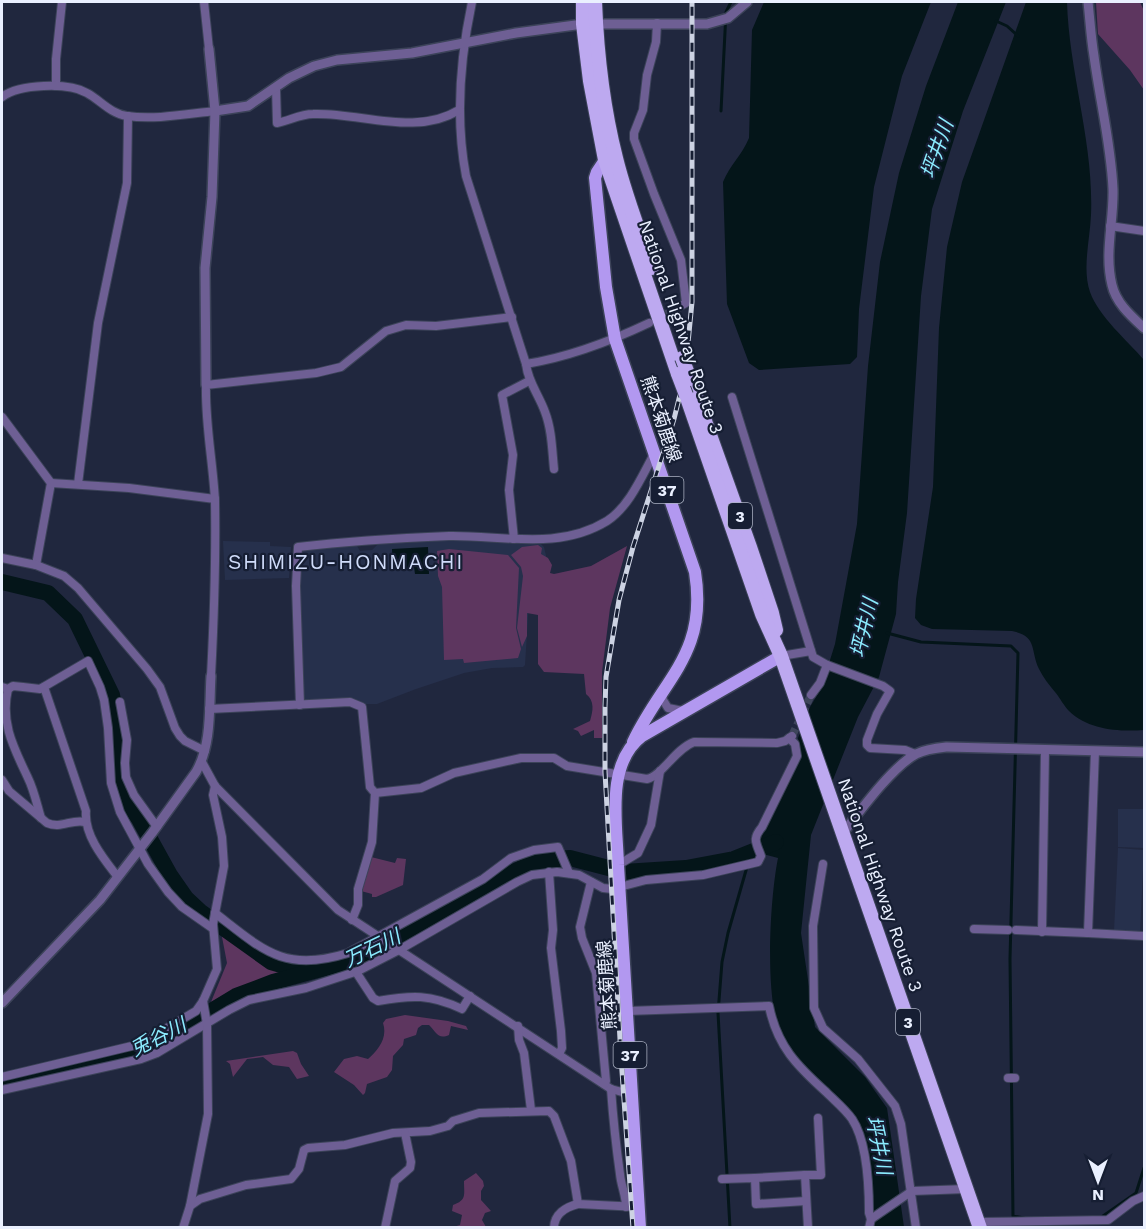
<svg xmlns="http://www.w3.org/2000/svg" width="1146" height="1229" font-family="'Work Sans','Noto Sans JP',sans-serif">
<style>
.built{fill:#26304c}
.green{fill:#5d365f}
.water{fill:#041519}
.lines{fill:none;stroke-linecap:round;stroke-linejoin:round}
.stream{stroke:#041519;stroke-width:3}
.river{stroke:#041519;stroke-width:16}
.minor-tunnel{stroke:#3e455b;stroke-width:8;stroke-dasharray:8 4;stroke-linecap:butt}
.minor-casing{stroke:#3c4359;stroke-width:10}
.tertiary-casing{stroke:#3c4359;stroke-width:12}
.primary-casing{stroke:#3c4359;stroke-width:15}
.trunk-casing{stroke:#3c4359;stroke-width:16}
.minor{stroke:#6e5f94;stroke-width:8}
.tertiary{stroke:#6e5f94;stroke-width:9}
.primary{stroke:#b298f0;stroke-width:12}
.trunk{stroke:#bda9f0;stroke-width:14}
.rail-casing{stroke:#cdd3e3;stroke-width:5}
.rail{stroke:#161e33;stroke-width:3;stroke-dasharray:9;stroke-linecap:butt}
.trunk-bridge-casing{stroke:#3c4359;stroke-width:16;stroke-linecap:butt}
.trunk-bridge{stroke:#bda9f0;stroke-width:14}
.labels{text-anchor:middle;stroke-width:4.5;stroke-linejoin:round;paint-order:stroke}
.shield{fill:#161e33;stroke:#aab1c2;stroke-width:1.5}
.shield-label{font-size:16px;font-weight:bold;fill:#eaf0ff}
.street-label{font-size:18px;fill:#eaf0ff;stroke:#161e33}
.water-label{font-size:20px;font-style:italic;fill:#8bebfe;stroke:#161e33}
.quarter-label{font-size:21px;letter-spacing:1.5px;fill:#cfdbf9;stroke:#161e33}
</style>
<rect width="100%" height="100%" fill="#20273e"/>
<g class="built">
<polygon points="437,540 541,544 544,547 547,560 529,601 525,665 523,667 492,668 464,673 416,689 377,704 365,704 355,700 305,701 303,699 299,589 301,553 303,550 354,545 357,546 360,551 372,550 378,544"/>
<polygon points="223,541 270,542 270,546 291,547 289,578 225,580"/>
<polygon points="1118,809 1144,809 1144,848 1118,847"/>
<polygon points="1118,848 1144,850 1140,932 1114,931"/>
</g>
<g class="green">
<polygon points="1096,2 1140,2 1144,11 1144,90 1130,70 1098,34"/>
<path d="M538 545 542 548 541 554 548 558 552 565 550 573 554 574 591 566 627 546 610 608 602 672V738H594V730L581 736 578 731 573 729 590 721C593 711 595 701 586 694L584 674 544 672 538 664V615L527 613V636L522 647 517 628 523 576 521 567 511 555 522 547Z"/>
<polygon points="449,549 508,555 519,568 516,628 521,649 518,658 464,663 463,659 444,660 442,587 438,576 437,551"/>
<polygon points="371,857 395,863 397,858 406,859 403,885 376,897 372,897 372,894 361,891"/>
<polygon points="224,934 256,958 291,975 237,988 211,1002 227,963 222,937"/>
<path d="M405 1015 448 1021 466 1026 468 1030 451 1026 449 1035C438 1040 436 1032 429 1025H422L418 1028 416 1035 404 1039 403 1045 393 1056 392 1070 387 1077 367 1084 365 1093 363 1095 354 1085 334 1072 344 1059 357 1056 368 1059C378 1050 388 1038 383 1023L386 1019Z"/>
<polygon points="293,1051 297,1053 301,1064 309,1076 297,1079 289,1067 273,1065 263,1057 247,1059 233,1077 230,1064 226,1061"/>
<path d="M476 1173 483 1181 484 1186 481 1191V1200L491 1211 485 1213 482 1220 486 1227H453L460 1225 462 1215 452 1211 453 1205C467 1200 464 1195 464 1181Z"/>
</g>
<g class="water">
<path d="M764 2H931L902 76 874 187 859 309 857 357 850 364 759 370 749 363 727 304 723 182C730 165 742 155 749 138L752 30Z"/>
<path d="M958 2H1006L963 111 932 209 921 296 907 513 898 582 896 614 879 677 858 717 811 835 801 933 815 1027 865 1077 887 1108 904 1227H873C876 1195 868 1129 846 1105 824 1081 796 1065 781 1035 764 999 770 898 778 858L763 854 759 836 801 756 798 738 810 707 821 689 835 644 857 524 868 366 880 262 899 173 926 86Z"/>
<path d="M1026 2H1067C1069 73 1094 143 1091 215 1090 239 1082 269 1090 292 1099 317 1127 340 1144 360V730C1120 732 1088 730 1069 711 1064 706 1060 698 1055 692 1049 685 1043 677 1039 669 1030 650 1038 636 1012 631L932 629 921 625 915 618 916 599 933 487 939 328 947 247 962 182Z"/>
<polygon points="428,547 429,574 415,574 414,567 393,569 392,549"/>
</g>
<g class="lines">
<g class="stream">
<polyline points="996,21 1007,26 1018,36"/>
<polyline points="721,111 726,12 731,2"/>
<polyline points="887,633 921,642 1011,646 1018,653 1010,959 1013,1216 1024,1218"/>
<polyline points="1103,1216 1136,1193 1144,1168"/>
<polyline points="730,1228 718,1013 722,962 728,933 751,853"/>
</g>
<g class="river">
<polyline points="2,582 48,593 75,619 112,695 116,716 118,778 125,799 139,819 170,875 186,898 201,912 271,962 305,972"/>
<polyline points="2,1084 121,1058 157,1044 236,996 273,982 358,959 490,883 526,866 545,860 570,858 624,872 686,868 734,859 776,842"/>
</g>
<g class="minor-tunnel">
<polyline points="656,320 677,308"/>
<polyline points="792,736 811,695"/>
</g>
<g class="minor-casing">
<g id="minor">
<polyline points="204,2 209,49"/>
<path d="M472 2C460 59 455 118 466 176L526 364C569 357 611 341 649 323"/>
<polyline points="657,23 656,42 647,75 643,110 634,133 634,139 654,194 681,260 686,303 677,308"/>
<polyline points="56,86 56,59 62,2"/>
<path d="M276 88 277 123C289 121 300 114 313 114 360 112 415 137 459 110"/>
<path d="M2 97C19 84 68 82 87 93 100 100 111 114 127 116 155 120 186 114 215 111"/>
<polyline points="1110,226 1144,231"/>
<path d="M526 364C528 382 539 395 545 412 552 430 552 450 554 469"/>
<polyline points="732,397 813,657 827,665 883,686 890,691 877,714 867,740 867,745 870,748 905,750 915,754"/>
<polyline points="2,417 51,483 36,565"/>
<polyline points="51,483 129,488 215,499"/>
<polyline points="78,484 98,323 127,183 128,116"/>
<polyline points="514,539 509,490 513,455 502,395 529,381"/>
<polyline points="2,558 36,565 64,576 78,588 147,669 160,687 175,728 180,736 185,741 205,751"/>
<polyline points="781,656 811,651"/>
<path d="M211 676C214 618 216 559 215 501 213 462 205 424 206 385L316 373 341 367 386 331 406 325 436 326 512 317"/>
<polyline points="2,687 8,689 13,686 23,687 40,689 88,661 100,687 104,700 108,728 111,783 120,812 148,864 168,892 182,907 212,928"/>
<path d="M44 687 86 811C84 835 103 858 117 876"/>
<path d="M8 689C0 723 14 748 28 778 34 790 37 805 41 818"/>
<polyline points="662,694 663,700 668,708 683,711"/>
<polyline points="811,695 820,683 827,665"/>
<polyline points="120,702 127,740 125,763 126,777 134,795 157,827"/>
<path d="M300 705 296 586 298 547C349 541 399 538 449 536 503 535 558 551 607 521 629 507 642 476 654 454"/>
<polyline points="209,709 350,702 362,707 370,787 375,793 372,842 358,889 358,905 352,920"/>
<polyline points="1095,751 1088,933 1144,936"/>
<polyline points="202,762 215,786 338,910 611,1089 633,1095"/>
<path d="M2 780 9 791 47 823C61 829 71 819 85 822"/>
<path d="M375 793 421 788 454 773 521 758H554L567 766 647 779C662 776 675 749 694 742L777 743 785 741 792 736"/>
<polyline points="823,864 813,926 814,1008 823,1028 858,1059 895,1106 901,1124 916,1228"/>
<polyline points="618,865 638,853 651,825 660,771"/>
<polyline points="549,872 553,930 551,948 561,1031 562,1048 559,1054"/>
<polyline points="591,882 580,927 582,938 596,973 606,1081 604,1084"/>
<path d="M215 913C263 950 284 973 348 953L483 879 511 858 534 850 558 847 569 873"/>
<polyline points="974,929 1008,930"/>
<polyline points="1016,930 1088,933"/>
<polyline points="1042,932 1045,750"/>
<path d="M356 972 373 998 378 1001C412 995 430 994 462 1009L470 996"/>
<path d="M627 1011 769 1006C777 1046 797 1066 826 1092 835 1101 845 1109 852 1119 867 1142 869 1186 869 1213L871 1219 869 1228"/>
<polyline points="518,1026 519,1040 524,1053 531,1110"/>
<polyline points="2,1077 136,1045 150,1038 196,1011 203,1001 217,969 213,924 224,866 222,837 213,795 215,786"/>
<polyline points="1008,1078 1015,1078"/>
<path d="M611 1089C613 1117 616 1146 620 1174 621 1186 626 1195 626 1207"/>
<path d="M2 1090 141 1059 157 1053 229 1010 249 1000 306 988 358 971 399 950 517 882 532 875 557 872 579 875 603 888 612 889 646 880 703 875 758 862 761 856C756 842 752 839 762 827L797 756 795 744 789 738"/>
<polyline points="805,1175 821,1175 818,1118"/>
<polyline points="755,1178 805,1175 808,1228"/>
<polyline points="722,1179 755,1178 756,1204 806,1201"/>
<polyline points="190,1206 200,1199 246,1185 291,1179 299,1169 304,1150 308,1148 345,1145 393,1133 430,1131 448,1126 453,1121 479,1113 549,1111 554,1116 571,1161 578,1204 639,1207"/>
<polyline points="871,1219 912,1191 966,1189"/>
<polyline points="978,1222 1108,1220 1133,1201 1144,1196"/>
<polyline points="183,1228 190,1206 208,1114 207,1024 203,1001"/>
<polyline points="385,1228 395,1181 410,1168 411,1162 405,1133"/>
<path d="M554 1228C554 1214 566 1207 578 1204"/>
</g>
</g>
<g class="tertiary-casing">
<g id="tertiary">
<path d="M1088 2C1090 20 1091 38 1094 56 1100 101 1111 144 1113 189 1114 221 1104 253 1112 285 1116 303 1131 316 1144 328"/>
<polyline points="215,111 248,106 289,78 314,66 337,60 412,53 516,33 583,24 707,24 728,18 747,2"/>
<polyline points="206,385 205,268 212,197 215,111 209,49"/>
<path d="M843 833C860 811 892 767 916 754 926 749 937 748 947 747L1144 752"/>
<path d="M2 1003 100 900 152 833 196 772C212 744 209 708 211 676"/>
</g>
</g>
<g class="primary-casing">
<g id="primary">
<path d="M605 160 597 172 595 178 606 287 615 339 695 572C708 654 664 677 633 742"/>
<path d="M640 1228 618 865C617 824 605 764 642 736L781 656"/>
</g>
</g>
<g class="trunk-casing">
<g id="trunk">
<polyline points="583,2 583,24 590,81 605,160 678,374"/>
<path d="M595 2C597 53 603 107 616 158 625 195 639 231 652 268"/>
<polyline points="690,379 750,547 772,613 776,630"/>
<polyline points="686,395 762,614 781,656 980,1228"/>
</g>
</g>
<use href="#minor" class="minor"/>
<use href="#tertiary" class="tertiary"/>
<use href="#primary" class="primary"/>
<use href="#trunk" class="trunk"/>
<g class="rail-casing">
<polyline id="rail" points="633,1228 621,1057 605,772 605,707 606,677 619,600 633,547 674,419 685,374 692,302 692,2"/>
</g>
<use href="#rail" class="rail"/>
<g class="trunk-bridge-casing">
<g id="trunk-bridge">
<polyline points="682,358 690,379"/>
<polyline points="678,374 686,395"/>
</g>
</g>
<use href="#trunk-bridge" class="trunk-bridge"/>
</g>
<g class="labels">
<g class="shield">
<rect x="650.5" y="477" width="33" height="26" rx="4.5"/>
<rect x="728" y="503" width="24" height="26" rx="4.5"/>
<rect x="896" y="1009" width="24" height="26" rx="4.5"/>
<rect x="613.5" y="1042" width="33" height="26" rx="4.5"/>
</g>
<g class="shield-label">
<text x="667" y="496">37</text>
<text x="740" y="522">3</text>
<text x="908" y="1028">3</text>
<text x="630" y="1061">37</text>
</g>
<g class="street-label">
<text transform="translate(681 327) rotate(71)" y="6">National Highway Route 3</text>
<text transform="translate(661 419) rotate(71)" y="6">熊本菊鹿線</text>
<text transform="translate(880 885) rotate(71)" y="6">National Highway Route 3</text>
<text transform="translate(607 985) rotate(-94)" y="6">熊本菊鹿線</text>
</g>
<g class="water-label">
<text transform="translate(937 149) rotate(-71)" y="7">坪井川</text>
<text transform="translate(864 628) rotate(-77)" y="7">坪井川</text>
<text transform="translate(372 948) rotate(-26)" y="7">万石川</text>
<text transform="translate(158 1037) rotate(-27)" y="7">兎谷川</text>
<text transform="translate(879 1145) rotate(78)" y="7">坪井川</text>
</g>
<g class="quarter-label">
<text x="346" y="569">SHIMIZU-HONMACHI</text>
</g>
</g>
<rect width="1146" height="1229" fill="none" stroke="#eaf0ff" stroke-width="6"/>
<g transform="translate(1098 1181) rotate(180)" stroke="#161e33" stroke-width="4.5" paint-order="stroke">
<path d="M0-4.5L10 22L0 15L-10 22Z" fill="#eaf0ff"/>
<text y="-9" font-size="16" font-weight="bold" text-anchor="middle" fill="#eaf0ff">N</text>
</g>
</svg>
